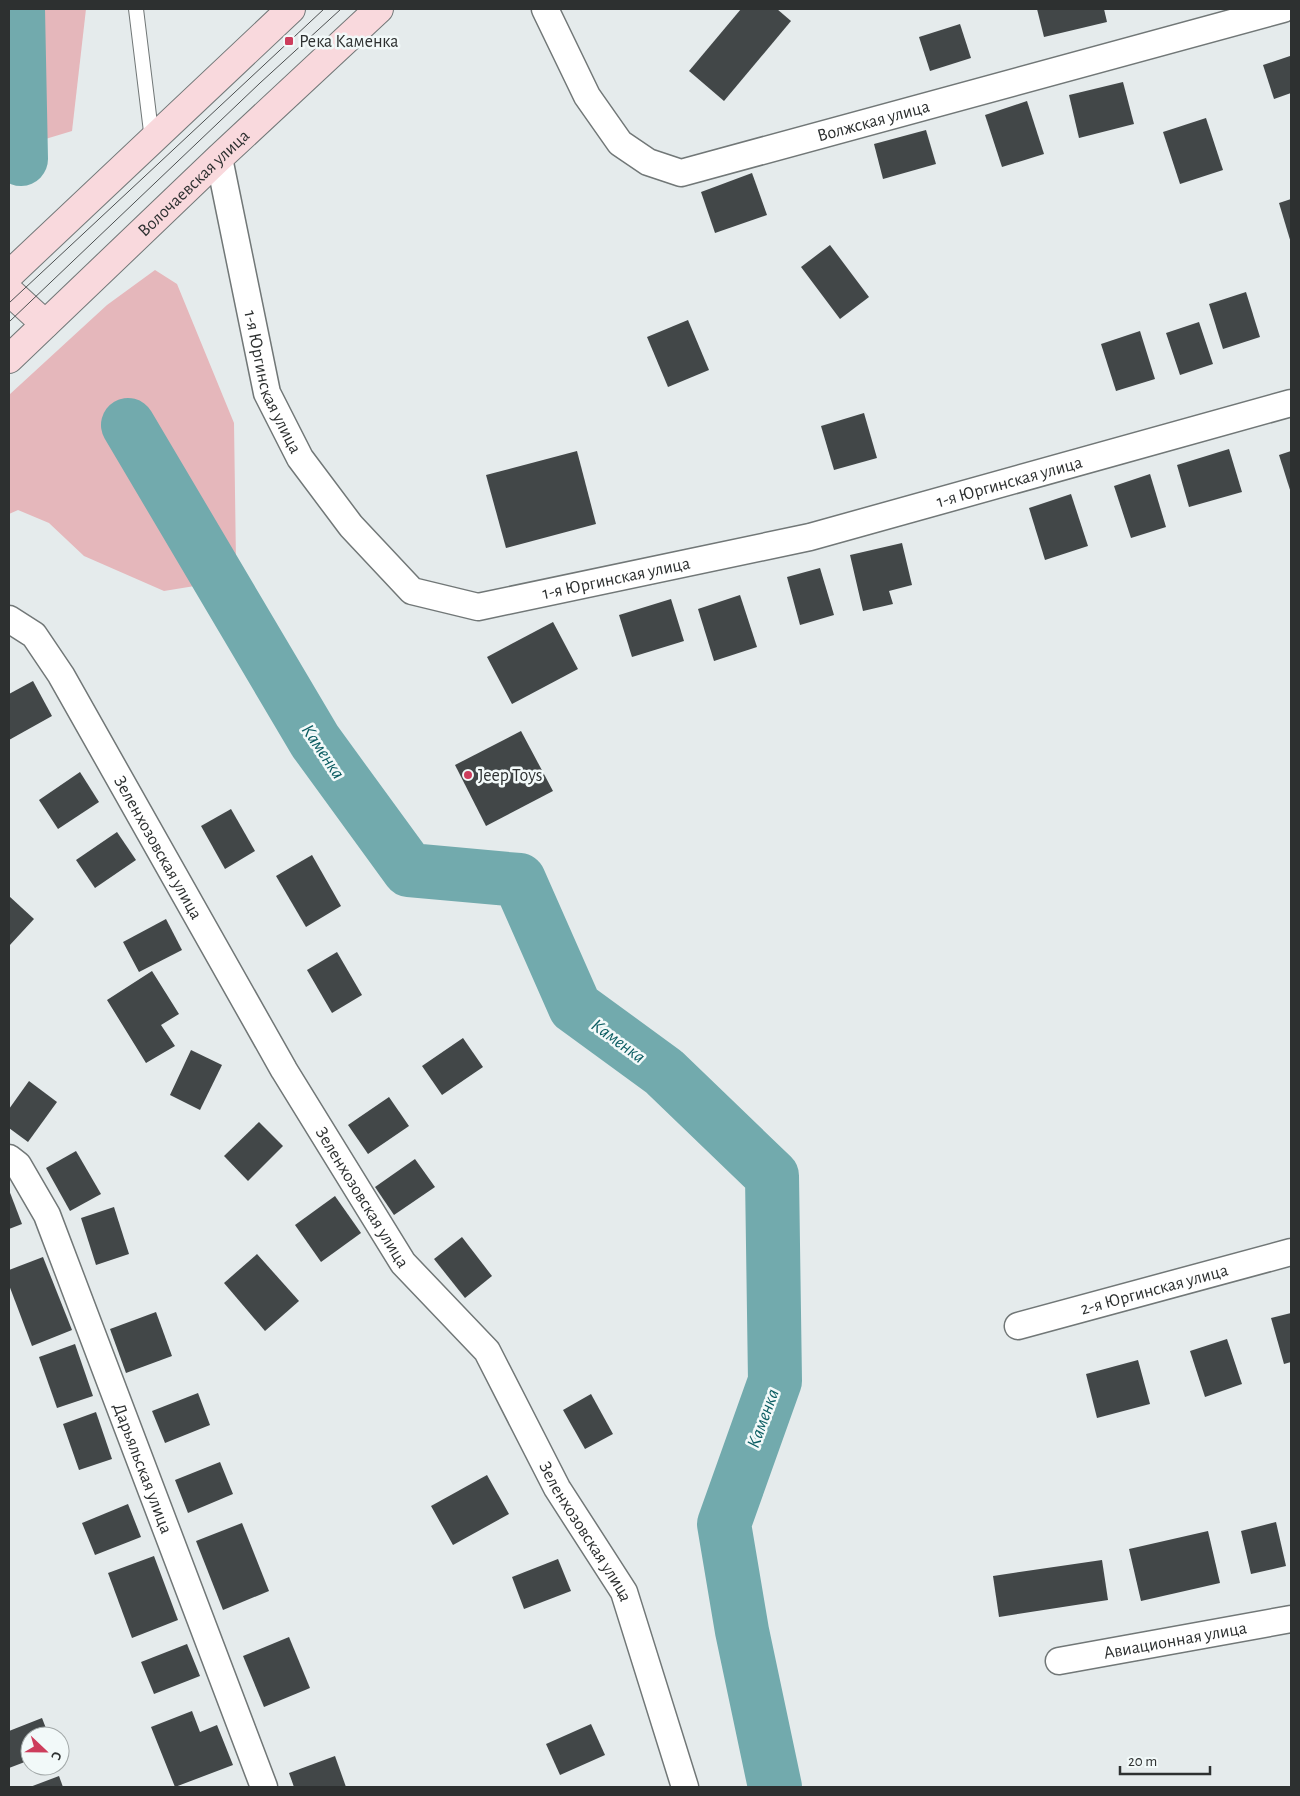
<svg xmlns="http://www.w3.org/2000/svg" width="1300" height="1796" font-family="'Alegreya Sans',sans-serif">
<style>
.green{fill:#e5b7bb}
.lines{fill:none;stroke-linecap:round;stroke-linejoin:round}
.river{stroke:#72aaad;stroke-width:54}
.building{fill:#424748}
.service-casing{stroke:#717777;stroke-width:16}
.minor-casing{stroke:#717777;stroke-width:29}
.secondary-casing{stroke:#717777;stroke-width:30}
.service{stroke:#fff;stroke-width:14}
.minor{stroke:#fff;stroke-width:26}
.secondary{stroke:#f9d9dd;stroke-width:28}
.tram{stroke:#4c4f50;stroke-width:1}
.poi-dot{fill:#cd3d5c;stroke:#f2f9f9;stroke-width:2}
.labels{text-anchor:middle;stroke-width:5;stroke-linejoin:round;paint-order:stroke}
.poi-label{font-size:18px;fill:#2d3030;stroke:#f2f9f9;text-anchor:start}
.street-label{font-size:18px;fill:#2d3030;stroke:#f2f9f9}
.water-label{font-size:19px;font-style:italic;fill:#0b5d62;stroke:#f2f9f9}
</style>
<rect width="100%" height="100%" fill="#e5ebec"/>
<g class="green">
<polygon points="9,9 86,9 72,131 9,150"/>
<polygon points="155,270 177,284 234,423 236,562 207,584 164,591 84,556 49,523 18,510 9,514 9,395 107,305"/>
</g>
<g class="lines">
<g class="river">
<polyline points="18,9 21,159"/>
<polyline points="128,425 315,741 409,870 519,880 575,1007 664,1072 772,1176 775,1381 724,1524 742,1631 775,1787"/>
</g>
</g>
<g class="building">
<polygon points="741,9 777,9 791,21 724,101 689,71"/>
<polygon points="1037,9 1104,9 1107,22 1044,37"/>
<polygon points="960,24 971,58 930,71 919,37"/>
<polygon points="1290,56 1291,93 1274,99 1263,65"/>
<polygon points="1123,82 1134,124 1079,138 1069,95"/>
<polygon points="1027,101 1044,154 1002,167 985,115"/>
<polygon points="1206,118 1223,170 1180,184 1163,132"/>
<polygon points="926,130 936,164 883,179 874,144"/>
<polygon points="752,173 767,215 715,233 701,192"/>
<polygon points="1291,199 1291,243 1279,203"/>
<polygon points="830,245 869,297 840,319 801,267"/>
<polygon points="1246,292 1260,337 1223,349 1209,304"/>
<polygon points="688,320 709,370 668,387 647,337"/>
<polygon points="1199,322 1213,364 1180,375 1166,333"/>
<polygon points="1140,331 1155,379 1116,391 1101,344"/>
<polygon points="864,413 877,458 834,470 821,426"/>
<polygon points="1229,449 1242,492 1189,507 1177,465"/>
<polygon points="577,451 596,524 506,548 486,475"/>
<polygon points="1291,451 1291,493 1279,455"/>
<polygon points="1150,474 1166,527 1131,538 1114,486"/>
<polygon points="1071,494 1088,546 1045,560 1029,508"/>
<polygon points="902,543 912,585 889,591 893,604 863,611 850,555"/>
<polygon points="820,568 834,615 800,625 787,577"/>
<polygon points="740,595 757,647 714,661 698,609"/>
<polygon points="671,599 684,641 632,657 619,615"/>
<polygon points="553,622 578,669 512,704 487,657"/>
<polygon points="33,681 52,716 9,740 9,694"/>
<polygon points="521,731 553,791 486,826 455,765"/>
<polygon points="80,772 99,802 58,829 39,800"/>
<polygon points="231,809 255,851 225,869 201,826"/>
<polygon points="117,832 136,860 95,888 76,860"/>
<polygon points="312,855 341,906 306,927 276,876"/>
<polygon points="9,896 34,919 9,946"/>
<polygon points="166,919 182,950 139,972 123,942"/>
<polygon points="337,952 362,995 332,1013 307,970"/>
<polygon points="152,971 179,1014 161,1025 175,1046 146,1063 107,1000"/>
<polygon points="463,1038 483,1067 442,1095 422,1066"/>
<polygon points="191,1050 222,1065 200,1110 170,1095"/>
<polygon points="29,1081 57,1102 28,1142 9,1128 9,1109"/>
<polygon points="389,1097 409,1126 368,1154 348,1125"/>
<polygon points="259,1122 283,1146 248,1181 224,1156"/>
<polygon points="76,1151 101,1194 70,1211 46,1168"/>
<polygon points="415,1159 435,1187 394,1215 375,1187"/>
<polygon points="9,1190 22,1224 9,1229"/>
<polygon points="335,1196 361,1233 321,1262 295,1225"/>
<polygon points="114,1207 129,1254 96,1265 81,1218"/>
<polygon points="462,1237 492,1276 465,1298 434,1259"/>
<polygon points="257,1254 299,1301 265,1331 224,1283"/>
<polygon points="43,1257 72,1330 32,1346 9,1285 9,1270"/>
<polygon points="156,1312 172,1356 126,1373 110,1329"/>
<polygon points="1291,1313 1291,1362 1284,1364 1271,1318"/>
<polygon points="1227,1339 1242,1384 1205,1397 1190,1351"/>
<polygon points="75,1344 93,1396 57,1408 39,1357"/>
<polygon points="1138,1360 1150,1404 1097,1418 1086,1374"/>
<polygon points="198,1393 210,1425 165,1443 152,1411"/>
<polygon points="591,1394 613,1434 585,1449 563,1410"/>
<polygon points="96,1412 112,1459 79,1470 63,1424"/>
<polygon points="220,1462 233,1494 188,1513 175,1480"/>
<polygon points="487,1475 509,1514 453,1545 431,1506"/>
<polygon points="128,1504 141,1537 95,1555 82,1523"/>
<polygon points="1276,1522 1286,1566 1251,1574 1241,1531"/>
<polygon points="242,1523 269,1591 223,1610 196,1541"/>
<polygon points="1208,1531 1220,1583 1141,1601 1129,1549"/>
<polygon points="154,1556 178,1620 132,1638 108,1573"/>
<polygon points="558,1559 571,1591 524,1609 512,1577"/>
<polygon points="1102,1560 1108,1600 999,1617 993,1576"/>
<polygon points="289,1637 310,1688 264,1707 243,1656"/>
<polygon points="187,1644 200,1676 154,1694 141,1662"/>
<polygon points="192,1711 200,1732 217,1725 233,1765 175,1787 151,1727"/>
<polygon points="42,1718 49,1736 30,1736 30,1760 9,1768 9,1731"/>
<polygon points="591,1724 605,1755 560,1775 546,1744"/>
<polygon points="335,1756 346,1787 294,1787 289,1773"/>
<polygon points="59,1776 63,1787 30,1787"/>
</g>
<g class="lines">
<g class="service-casing">
<polyline id="service" points="136,9 152,140"/>
</g>
<g class="minor-casing">
<g id="minor">
<path id="s1" d="M545 9 587 96 620 143 648 162 681 173 1283 9"/>
<path id="s2" d="M219 158 267 393 300 458 351 526 412 591 478 607 810 537 1291 403"/>
<path id="s3" d="M9 619 34 635 61 675 284 1070 403 1263 487 1351 557 1488 624 1592 685 1787"/>
<path id="s4" d="M9 1158 18 1165 47 1215 264 1787"/>
<path id="s5" d="M1018 1326 1291 1252"/>
<path id="s6" d="M1059 1661 1291 1619"/>
</g>
</g>
<g class="secondary-casing">
<g id="secondary">
<polyline points="9,275 291,9"/>
<polyline points="9,291 45,324"/>
<path id="s7" d="M9 359 219 158 379 9"/>
</g>
</g>
<use href="#service" class="service"/>
<use href="#minor" class="minor"/>
<use href="#secondary" class="secondary"/>
<g class="tram">
<polyline points="9,303 324,9"/>
<polyline points="9,322 260,83 341,9"/>
</g>
</g>
<g class="poi-dot">
<rect x="284" y="36" width="10" height="10" rx="2.5"/>
<circle cx="468" cy="775" r="5"/>
</g>
<g class="labels">
<g class="poi-label">
<text x="299" y="47">Река Каменка</text>
<text x="478" y="781">Jeep Toys</text>
</g>
<g class="street-label">
<text dy="6" stroke="none"><textPath href="#s1" startOffset="422">Волжская улица</textPath></text>
<text dy="6" stroke="none"><textPath href="#s7" startOffset="255">Волочаевская улица</textPath></text>
<text dy="6" stroke="none"><textPath href="#s2" startOffset="231">1-я Юргинская улица</textPath></text>
<text dy="6" stroke="none"><textPath href="#s2" startOffset="1101">1-я Юргинская улица</textPath></text>
<text dy="6" stroke="none"><textPath href="#s2" startOffset="696">1-я Юргинская улица</textPath></text>
<text dy="6" stroke="none"><textPath href="#s3" startOffset="276">Зеленхозовская улица</textPath></text>
<text dy="6" stroke="none"><textPath href="#s3" startOffset="681">Зеленхозовская улица</textPath></text>
<text dy="6" stroke="none"><textPath href="#s5" startOffset="141">2-я Юргинская улица</textPath></text>
<text dy="6" stroke="none"><textPath href="#s4" startOffset="340">Дарьяльская улица</textPath></text>
<text dy="6" stroke="none"><textPath href="#s3" startOffset="1086">Зеленхозовская улица</textPath></text>
<text dy="6" stroke="none"><textPath href="#s6" startOffset="118">Авиационная улица</textPath></text>
</g>
<g class="water-label">
<text transform="translate(324 751) rotate(56)" y="7">Каменка</text>
<text transform="translate(619 1040) rotate(36)" y="7">Каменка</text>
<text transform="translate(762 1418) rotate(-70)" y="7">Каменка</text>
</g>
</g>
<rect width="1300" height="1796" fill="none" stroke="#2d3030" stroke-width="20"/>
<g transform="translate(45 1751) rotate(112)"><circle r="24" fill="#f2f9f9" stroke="#a3a9a9"/>
<path d="M0-4L9 19L0 12L-9 19Z" fill="#cd3d5c"/>
<text y="-8" font-size="14" font-weight="bold" text-anchor="middle" fill="#2d3030">С</text>
</g>
<path d="M1120 1766v8h90v-8" fill="none" stroke="#2d3030" stroke-width="2.5"/>
<text x="1128" y="1766" font-size="15" fill="#2d3030" stroke="#f2f9f9" stroke-width="4" paint-order="stroke">20 m</text>
</svg>
